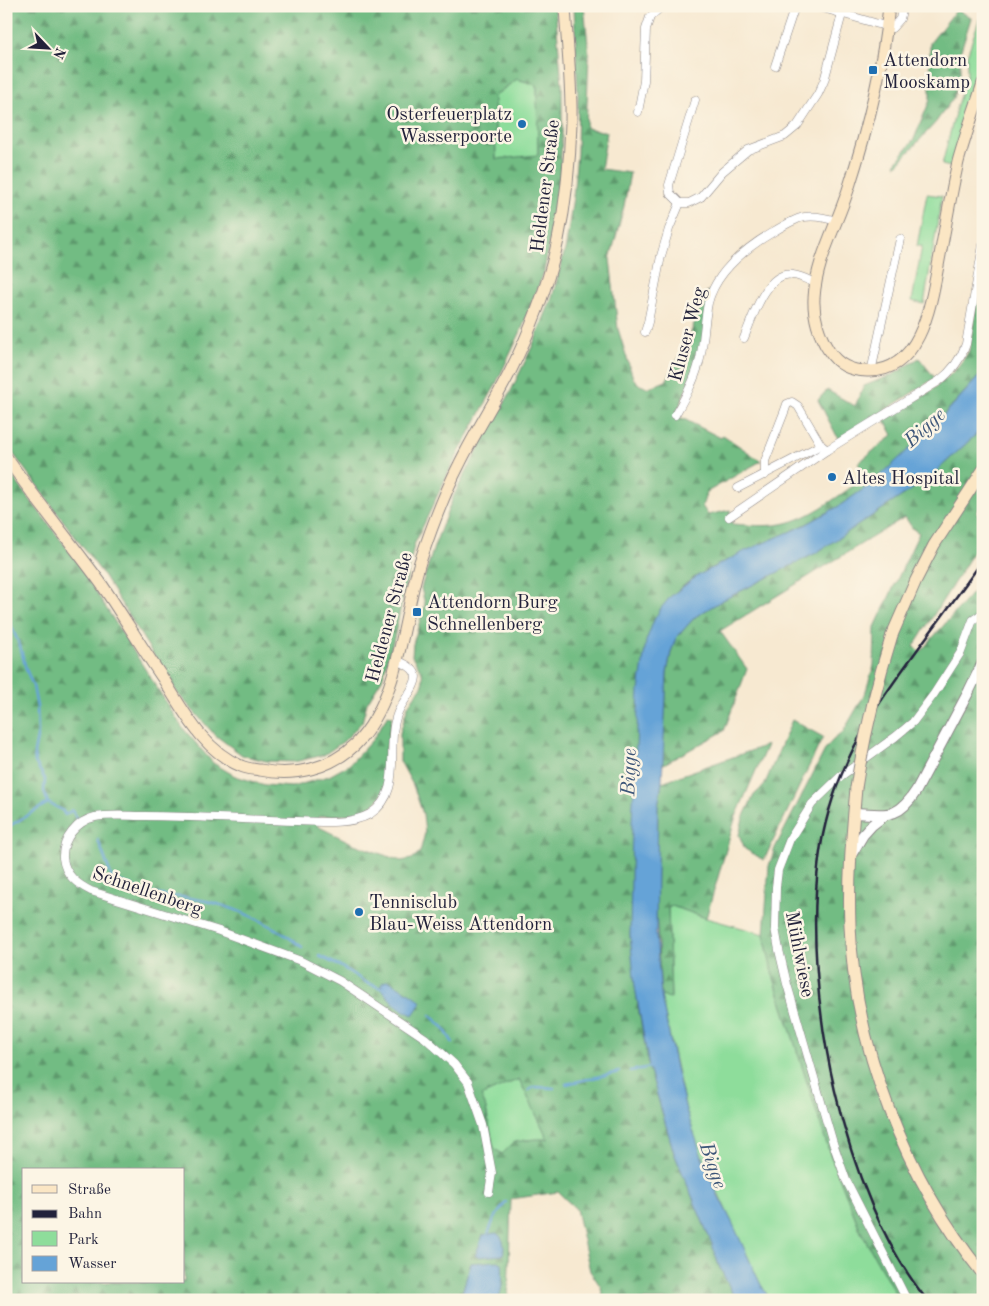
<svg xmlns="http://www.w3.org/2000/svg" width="989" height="1306" font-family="'Old Standard TT',serif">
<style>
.green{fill:#8edd9b;stroke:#58806b}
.forest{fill:url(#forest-firs);stroke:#4a6f5f;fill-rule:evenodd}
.water{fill:#65a3d7;stroke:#446289}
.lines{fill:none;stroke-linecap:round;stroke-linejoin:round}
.stream{stroke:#65a3d7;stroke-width:2.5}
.minor-casing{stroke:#8c8686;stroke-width:9}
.tertiary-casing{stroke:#8c8686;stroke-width:12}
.secondary-casing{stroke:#8c8686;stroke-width:13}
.minor{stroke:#fff;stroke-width:8}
.tertiary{stroke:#fff;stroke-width:10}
.secondary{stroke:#fbe6c4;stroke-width:11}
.rail{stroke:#22223b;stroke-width:2.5}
.secondary-bridge-casing{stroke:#8c8686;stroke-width:13;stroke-linecap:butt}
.secondary-bridge{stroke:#fbe6c4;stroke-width:11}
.poi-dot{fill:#1f6fb2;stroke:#fcf5e5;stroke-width:2}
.labels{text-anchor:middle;stroke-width:5;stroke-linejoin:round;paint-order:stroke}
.poi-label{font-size:19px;fill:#22223b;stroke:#fcf5e5;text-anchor:start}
.street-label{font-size:19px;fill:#22223b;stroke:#fcf5e5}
.water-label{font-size:20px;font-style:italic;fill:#3d5679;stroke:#fcf5e5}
</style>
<defs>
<pattern id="forest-firs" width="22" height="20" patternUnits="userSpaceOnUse" patternTransform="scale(1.25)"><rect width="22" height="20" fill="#72bc83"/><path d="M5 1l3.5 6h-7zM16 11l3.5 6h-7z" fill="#5d986c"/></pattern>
</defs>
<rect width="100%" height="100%" fill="#fcf5e5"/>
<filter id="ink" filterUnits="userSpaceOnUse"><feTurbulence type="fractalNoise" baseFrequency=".02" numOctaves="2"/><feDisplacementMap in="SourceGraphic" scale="10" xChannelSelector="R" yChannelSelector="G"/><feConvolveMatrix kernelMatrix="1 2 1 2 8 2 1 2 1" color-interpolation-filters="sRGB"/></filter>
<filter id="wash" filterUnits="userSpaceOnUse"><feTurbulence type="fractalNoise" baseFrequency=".0096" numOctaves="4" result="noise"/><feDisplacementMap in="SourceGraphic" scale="20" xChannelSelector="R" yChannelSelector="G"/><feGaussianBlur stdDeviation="1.12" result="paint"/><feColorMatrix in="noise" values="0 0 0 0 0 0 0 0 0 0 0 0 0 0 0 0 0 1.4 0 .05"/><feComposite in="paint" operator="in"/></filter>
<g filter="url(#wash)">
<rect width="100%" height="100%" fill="#f7e9d1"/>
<g class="green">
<polygon points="983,13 983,63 951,167 942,165 957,105 967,75 967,56 979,20"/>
<polygon points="517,79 537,85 538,156 496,159 494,96"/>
<polygon points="927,194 942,196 924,304 912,301 922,246 917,246"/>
<polygon points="672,906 706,918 764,934 772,972 830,1154 861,1232 899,1300 770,1300 760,1283 703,1160 686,1110 661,996 671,997 668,908"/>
<polygon points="519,1079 548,1139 524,1140 502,1154 494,1148 485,1105 481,1096"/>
</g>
<g class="forest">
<path d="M6 6H555L562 86V137L560 175 544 272 521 331 494 388 451 467 414 545 394 638 382 679 367 703 362 722 344 741 324 755 294 762 266 761 242 755 215 735 178 694 102 573 6 444ZM517 79 537 85 538 155 496 159 494 96Z"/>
<path d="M574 6H584L589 54 586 128 607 132 601 169 630 173 624 206 610 259 618 329 633 378 640 385 648 388 666 381 689 339 704 293 713 290 702 349 676 415 721 438 723 435 761 461 707 492 702 506 708 515 730 510 732 524C748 525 765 527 782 524 813 518 840 494 866 477L858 463 893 435 885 420C917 400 949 384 969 351L983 265V372C938 420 895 471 839 506 794 534 744 549 699 575 689 580 680 589 671 596L630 935 638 1007 649 1067 674 1153 712 1244 719 1266 736 1300H603L601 1287 590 1271 576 1209 558 1192 511 1199 508 1300H498L499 1298 471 1263 461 1296 462 1300H6V468L73 556 182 727 213 763 235 776 265 785 292 787 329 776 349 765 373 739 388 715 392 717C390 729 387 742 385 755 384 766 387 780 384 790 375 815 342 816 320 816L317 826 354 844 401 861 412 859 420 852 425 833 423 814 413 785 400 761V733L408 706 423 685 422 672 412 656 413 644 425 604 421 588 435 544 454 495 482 442 508 397 532 347 552 298 566 246 573 197 577 154 578 97ZM519 1079 548 1139H535L514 1142 502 1154 494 1148 485 1105 481 1096ZM24 1170H184V1282H24Z"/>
<polygon points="957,9 971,18 960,53 960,74 953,98 936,122 897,165 895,164 914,139 930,100 930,43"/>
<polygon points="919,358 935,378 839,440 818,400 827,390 855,406 864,386 894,374"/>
<polygon points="983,428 983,499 977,513 983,522 983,537 914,646 920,652 983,581 983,1300 899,1300 861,1232 830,1154 772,972 764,934 769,866 775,848 826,748 833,740 843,732 865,694 874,665 875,627 919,533 913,529 905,517 720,631 747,669 724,731 662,765 667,673 671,652 676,638 695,617 721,601 816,553 929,478"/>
<polygon points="792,720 823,737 764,860 745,849 739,835 743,818 754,795 764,786"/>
<polygon points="767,745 735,819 706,918 672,906 668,908 671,998 661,996 656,909 658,806 662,782"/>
</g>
<g class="water">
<polygon points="983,372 983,428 929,478 816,553 721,601 695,617 676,638 671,652 667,673 662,782 658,806 656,934 661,996 676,1068 686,1110 693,1130 703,1160 717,1193 732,1222 760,1283 770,1300 736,1300 719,1266 712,1244 674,1153 649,1067 635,987 630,935 632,821 639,691 646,641 654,620 661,608 671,596 697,576 745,551 805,525 839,506 871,484 932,428"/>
<path d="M388 980 419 999 421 1003 413 1015C401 1011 388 999 381 988L382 983Z"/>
<path d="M496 1233C504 1237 505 1247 503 1255L479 1257 475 1256 483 1235Z"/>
<path d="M498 1261 502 1263C503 1275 503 1289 498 1300H461V1296L471 1263Z"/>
</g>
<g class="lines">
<g class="stream">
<polyline points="6,614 20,646 26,669 33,686 37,707 38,732 34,753 35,762 45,779 44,791 48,803 62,810 65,815 72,810 77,820"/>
<polyline points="6,828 48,803"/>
<path d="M98 840 112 878C117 881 121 882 127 884 134 886 140 891 148 893 161 896 176 896 190 898 230 904 270 922 302 947"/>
<polyline points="319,956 340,966 367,983 381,988"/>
<polyline points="430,1015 443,1027 453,1043"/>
<polyline points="630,1071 651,1067"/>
<polyline points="566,1084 619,1072"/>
<polyline points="529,1090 534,1087 554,1088"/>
<polyline points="488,1234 494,1219 506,1202"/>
</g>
</g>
</g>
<g filter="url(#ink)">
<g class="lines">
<g class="minor-casing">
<g id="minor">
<polyline points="816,6 892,28 900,19 903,6"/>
<polyline points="775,66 795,6"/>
<polyline points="695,100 669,185 670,193 680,203 689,203 701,197 722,172 748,150 785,136 797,126 818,94 824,81 842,14"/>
<polyline points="638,112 644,81 646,29 650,17 662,6"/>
<polyline points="645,332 648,322 661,256 669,229 680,203"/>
<path d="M744 338C752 319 767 269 793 275 801 276 808 280 815 283"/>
<polyline points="871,372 900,239"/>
<path d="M675 415C684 399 694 382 699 363 704 344 704 323 708 303 716 271 746 248 773 232 799 216 807 212 837 221"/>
<polyline points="765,475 765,461 785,410 787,404 792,402 798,406 821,445 827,450"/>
<polyline points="738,488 821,445"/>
<path d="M729 517 827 450 939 381C952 371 961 359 966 344L983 245"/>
<path d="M396 660C430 673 413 685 400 708 382 740 407 791 370 814 351 825 317 822 296 821 245 820 195 816 145 816 129 816 111 814 95 817 77 821 62 839 63 858 65 875 77 884 91 891L219 931 301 961 340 981 425 1038 454 1064 468 1082 483 1125 492 1173 489 1192"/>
<polyline points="907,1300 846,1180 833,1143 787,984 779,950 775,928 776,887 778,870 790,839 812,804 841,776 895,737 913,722 934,694 961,652 973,620 983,613"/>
</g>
</g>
<g class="tertiary-casing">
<g id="tertiary">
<path d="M854 813C885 814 897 821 916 791L969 691 983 662"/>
<polyline points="851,855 863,835 872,825 885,815"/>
</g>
</g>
<g class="secondary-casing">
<g id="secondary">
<path d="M889 6C883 68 867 131 848 190 837 225 816 260 814 298 813 316 819 336 829 351 838 365 851 371 867 371 924 373 932 296 940 255 946 224 951 193 958 162 965 136 975 109 983 83"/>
<path d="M6 457C36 500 69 540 100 582 122 614 142 648 164 680 184 712 204 751 241 766 247 769 254 769 260 770 294 777 330 769 356 744 400 699 402 620 420 562 431 529 443 496 459 465 474 434 493 405 509 374 530 332 548 286 558 240 566 202 570 162 571 123 572 85 567 45 565 6"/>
<polyline points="892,635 916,580 934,545 983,470"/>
<path d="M856 788C852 834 848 879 850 925 854 1047 906 1179 983 1274"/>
</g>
</g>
<use href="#minor" class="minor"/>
<use href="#tertiary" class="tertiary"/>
<use href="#secondary" class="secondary"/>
<path class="rail" d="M927 1300C842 1195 802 992 819 859 823 826 833 793 847 762 866 719 895 680 923 642 943 615 963 588 983 560"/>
<g class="secondary-bridge-casing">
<path id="secondary-bridge" d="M856 788C864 736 876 686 892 635"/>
</g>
<use href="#secondary-bridge" class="secondary-bridge"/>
</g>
</g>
<g class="poi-dot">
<rect x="868" y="65" width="10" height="10" rx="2.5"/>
<circle cx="522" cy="124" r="5"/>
<circle cx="832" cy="477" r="5"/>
<rect x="412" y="607" width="10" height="10" rx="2.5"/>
<circle cx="359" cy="912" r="5"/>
</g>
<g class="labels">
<g class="poi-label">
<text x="883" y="66">Attendorn<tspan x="883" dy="22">Mooskamp</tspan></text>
<text x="512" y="120" text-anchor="end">Osterfeuerplatz<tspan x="512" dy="22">Wasserpoorte</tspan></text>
<text x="842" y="484">Altes Hospital</text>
<text x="427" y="608">Attendorn Burg<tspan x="427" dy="22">Schnellenberg</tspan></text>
<text x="369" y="908">Tennisclub<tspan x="369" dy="22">Blau-Weiss Attendorn</tspan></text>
</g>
<g class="street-label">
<text transform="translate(544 186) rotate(-83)" y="7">Heldener Straße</text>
<text transform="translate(686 334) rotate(-75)" y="7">Kluser Weg</text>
<text transform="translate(388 617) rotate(-75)" y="7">Heldener Straße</text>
<text transform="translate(148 890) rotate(19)" y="7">Schnellenberg</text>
<text transform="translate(801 954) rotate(79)" y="7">Mühlwiese</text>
</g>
<g class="water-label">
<text transform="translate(924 427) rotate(-42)" y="7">Bigge</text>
<text transform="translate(628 772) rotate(-88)" y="7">Bigge</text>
<text transform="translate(714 1165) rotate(71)" y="7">Bigge</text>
</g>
</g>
<rect width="989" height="1306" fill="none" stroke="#fcf5e5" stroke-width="25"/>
<rect x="22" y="1168" width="162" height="115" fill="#fcf5e5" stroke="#a5a1a1"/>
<rect x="32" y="1185" width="25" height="8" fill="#fbe6c4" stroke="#a5a1a1"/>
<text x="68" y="1194" font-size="15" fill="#22223b">Straße</text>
<rect x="32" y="1210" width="25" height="8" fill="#22223b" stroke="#a5a1a1"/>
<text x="68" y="1218" font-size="15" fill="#22223b">Bahn</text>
<rect x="32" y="1231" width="25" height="15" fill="#8edd9b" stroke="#a5a1a1"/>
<text x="68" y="1244" font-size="15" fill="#22223b">Park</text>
<rect x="32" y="1256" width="25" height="15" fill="#65a3d7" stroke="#a5a1a1"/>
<text x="68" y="1268" font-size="15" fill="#22223b">Wasser</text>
<g transform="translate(48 48) rotate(115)" stroke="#fcf5e5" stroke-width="4" paint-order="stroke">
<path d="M0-4L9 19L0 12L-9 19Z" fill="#22223b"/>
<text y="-8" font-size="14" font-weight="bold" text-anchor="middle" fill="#22223b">N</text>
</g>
</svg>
